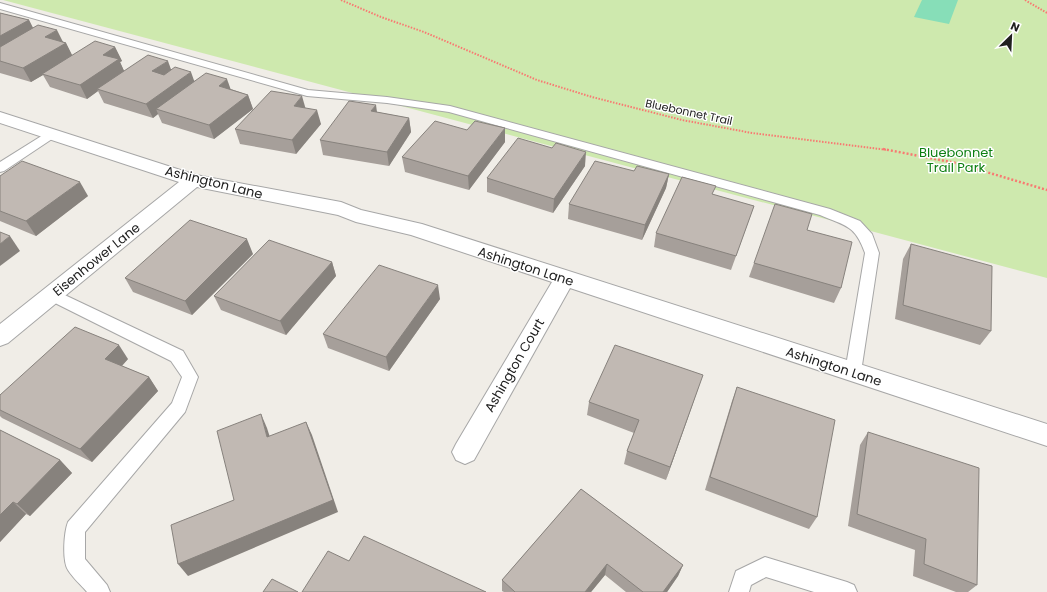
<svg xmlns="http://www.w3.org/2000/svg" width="1047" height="592" font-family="Poppins,sans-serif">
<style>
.grass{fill:#cee9ae}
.pitch{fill:#87deb8}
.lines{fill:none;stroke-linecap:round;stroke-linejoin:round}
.service-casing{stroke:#a7a7a7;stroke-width:2}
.minor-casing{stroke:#a7a7a7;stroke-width:2}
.path-far1{stroke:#f87971;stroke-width:2;stroke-dasharray:1.5 1.5;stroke-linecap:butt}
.path{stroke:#f87971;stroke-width:2.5;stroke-dasharray:2 2;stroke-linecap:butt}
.service{fill:#fff;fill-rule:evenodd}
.minor{fill:#fff;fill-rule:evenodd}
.wall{fill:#a69f9a}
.shaded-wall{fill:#87827d}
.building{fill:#c1b9b3;stroke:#87827d}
.labels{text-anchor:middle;stroke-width:3;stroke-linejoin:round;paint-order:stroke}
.far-street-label{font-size:11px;fill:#202020;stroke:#fff}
.park-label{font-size:13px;fill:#0e7f12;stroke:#fff}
.street-label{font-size:13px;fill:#202020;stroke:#fff}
</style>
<rect width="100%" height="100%" fill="#f0ede7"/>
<polygon class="grass" points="3,0 1047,0 1047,278"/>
<polygon class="pitch" points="922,0 958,0 949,24 914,17"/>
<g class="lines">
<g class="service-casing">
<g id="service">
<path d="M0 3 308 90 387 97 450 106 830 209 860 221 872 234 879 253 861 372 859 377 853 379 847 377 845 372 865 253C855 225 846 226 820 215L449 112 387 103 307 96 0 9Z"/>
<polygon points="51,130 55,131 57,134 55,137 4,171 0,172 0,162"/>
<path d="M52 289 183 351 198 377 185 412 85 532V559L107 585 110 592H87C81 585 73 578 68 570 62 561 64 532 68 522L172 403 182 377 171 361 47 299 45 295 47 291Z"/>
<polygon points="765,557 847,582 854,585 857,592 814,592 766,577 751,585 749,592 729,592 736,571"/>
</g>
</g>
<g class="minor-casing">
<polygon id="minor" points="0,112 196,175 341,202 361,210 422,224 1047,424 1047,446 570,288 474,460 465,464 456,460 452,452 456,444 552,282 411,235 356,222 338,215 197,187 8,343 0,346 0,324 179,182 0,123"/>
</g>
<g class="path-far1">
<polyline points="341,0 381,17 424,32 537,80 592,97 682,120 752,133 888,150"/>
<polyline points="1025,0 1047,13"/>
</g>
<polyline class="path" points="883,149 956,163 1047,190"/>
<use href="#service" class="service"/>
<use href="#minor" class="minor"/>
</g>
<g class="wall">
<polygon points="0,13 29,20 33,28 66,43 72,55 115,47 122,61 120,62 124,71 171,70 195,81 231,89 248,95 253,109 214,139 162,123 158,114 153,118 104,103 98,91 87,99 50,87 43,75 31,82 0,73"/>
<polygon points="305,108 321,124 296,154 240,144 235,129"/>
<polygon points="377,112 409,118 411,132 389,166 323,155 320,140"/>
<polygon points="505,142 469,190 405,172 402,157"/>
<polygon points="552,148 585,166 553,213 487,192 487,178"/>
<polygon points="634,171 669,174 666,188 642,240 568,219 569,204"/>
<polygon points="0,176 88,196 36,236 0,221"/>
<polygon points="714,195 754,206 749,220 731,270 654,247 656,233"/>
<polygon points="807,230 841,288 834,303 749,277 754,263"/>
<polygon points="911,244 991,331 980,345 895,319 903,259"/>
<polygon points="253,254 192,315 133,292 125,278"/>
<polygon points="332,262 336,276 286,335 221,310 214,296"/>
<polygon points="440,299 389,371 328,348 323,334"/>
<polygon points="128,359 122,366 149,377 158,391 92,462 2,418 0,416 0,395"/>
<polygon points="737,387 817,517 809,529 705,490 732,401"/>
<polygon points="698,389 666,480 624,464 627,451 634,433 587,415 589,402"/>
<polygon points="0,430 60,460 72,473 30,516 26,514 0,542"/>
<polygon points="868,432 977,585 968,592 956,592 913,576 915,550 848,526 860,445"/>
<polygon points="581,489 683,565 678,576 667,592 626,592 605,575 591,592 504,592 502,591 502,580"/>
</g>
<g class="shaded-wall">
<polygon points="29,20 36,34 0,54 0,36"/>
<polygon points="57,30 64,44 45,37"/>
<polygon points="66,43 73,57 42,74 43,75 31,82 23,68"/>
<polygon points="115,47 122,61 120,62 125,73 97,89 98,91 87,99 80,85 103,55"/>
<polygon points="168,61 173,75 158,85 152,71"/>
<polygon points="191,72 196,86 156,109 158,114 153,118 146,104"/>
<polygon points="227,79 232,93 219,86"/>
<polygon points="248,95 253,109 214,139 209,125"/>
<polygon points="302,96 306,110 294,106"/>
<polygon points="376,105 378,119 371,111"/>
<polygon points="317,110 321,124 296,154 292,140"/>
<polygon points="409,118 411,132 389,166 387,152"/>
<polygon points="505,128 505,142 469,190 468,176"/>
<polygon points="586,152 585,166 553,213 554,199"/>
<polygon points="669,174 666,188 642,240 645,225"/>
<polygon points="80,182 88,196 36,236 26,221"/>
<polygon points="10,236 20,251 0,266 0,244"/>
<polygon points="247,239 253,254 192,315 185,301"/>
<polygon points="332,262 336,276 286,335 280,321"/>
<polygon points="438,285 440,299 389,371 386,357"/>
<polygon points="119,345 128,359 115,373 105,359"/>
<polygon points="703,375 698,389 666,480 670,467"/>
<polygon points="149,377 158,391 92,462 80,449"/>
<polygon points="261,414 267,428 274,450 267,437"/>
<polygon points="306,422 312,435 338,512 188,576 178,564"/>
<polygon points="60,460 72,473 30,516 17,504"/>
<polygon points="13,502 26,514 0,542 0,515"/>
<polygon points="607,564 605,575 591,592 585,592"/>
<polygon points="683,565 678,576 667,592 663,592"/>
</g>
<g class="building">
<polygon points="0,13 29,20 0,36"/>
<polygon points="38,25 57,30 45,37 66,43 23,68 0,61 0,47"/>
<polygon points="95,41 115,47 103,55 119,59 80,85 42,74"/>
<polygon points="148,55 168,61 152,71 164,75 175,67 191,72 146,104 97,89"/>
<polygon points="206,73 227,79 219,86 248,95 209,125 156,109"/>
<polygon points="271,91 302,96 294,106 317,110 292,140 235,129"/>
<polygon points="349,101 376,105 371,111 409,118 387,152 320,140"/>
<polygon points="435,121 467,130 475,121 505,128 468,176 402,157"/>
<polygon points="518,138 552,148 556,143 586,152 554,199 487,178"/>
<polygon points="22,161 80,182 26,221 0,211 0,176"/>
<polygon points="595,161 634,171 637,166 669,174 645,225 569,204"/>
<polygon points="682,177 716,186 712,194 754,206 736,256 656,233"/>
<polygon points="775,204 812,214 807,230 852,242 841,288 754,263"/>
<polygon points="190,220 247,239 185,301 125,278"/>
<polygon points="0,232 10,236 0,244"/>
<polygon points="269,240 332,262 280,321 214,296"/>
<polygon points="911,244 992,266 991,331 903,305"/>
<polygon points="379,265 438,285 386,357 323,334"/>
<polygon points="75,327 119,345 105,359 149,377 80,449 0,410 0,395"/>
<polygon points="615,345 703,375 670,467 627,451 639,420 589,402"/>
<polygon points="737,387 835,420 817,517 710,477"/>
<polygon points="261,414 267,437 306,422 333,500 178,564 171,525 234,500 217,431"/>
<polygon points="0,430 60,460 17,504 13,502 0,515"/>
<polygon points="868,432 979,468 977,585 924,564 926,539 857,514"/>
<polygon points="581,489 683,565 663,592 643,592 607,564 585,592 515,592 502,580"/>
<polygon points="364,536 486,592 302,592 328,551 349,561"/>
<polygon points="272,579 298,592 263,592"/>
</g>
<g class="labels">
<g class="far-street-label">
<text transform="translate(689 112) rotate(12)" y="4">Bluebonnet Trail</text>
</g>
<g class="park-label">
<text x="956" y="157">Bluebonnet<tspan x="956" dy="15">Trail Park</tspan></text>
</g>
<g class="street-label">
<text transform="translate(214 182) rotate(14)" y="5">Ashington Lane</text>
<text transform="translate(96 259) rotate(-39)" y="5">Eisenhower Lane</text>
<text transform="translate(526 266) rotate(18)" y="5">Ashington Lane</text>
<text transform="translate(514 365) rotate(-60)" y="5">Ashington Court</text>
<text transform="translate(834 366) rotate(18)" y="5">Ashington Lane</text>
</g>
</g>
<g transform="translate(1011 36) rotate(24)" stroke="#ffffff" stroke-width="3" paint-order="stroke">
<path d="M0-3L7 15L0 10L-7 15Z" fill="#202020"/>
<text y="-6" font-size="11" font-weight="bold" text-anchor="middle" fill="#202020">N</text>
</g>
</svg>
